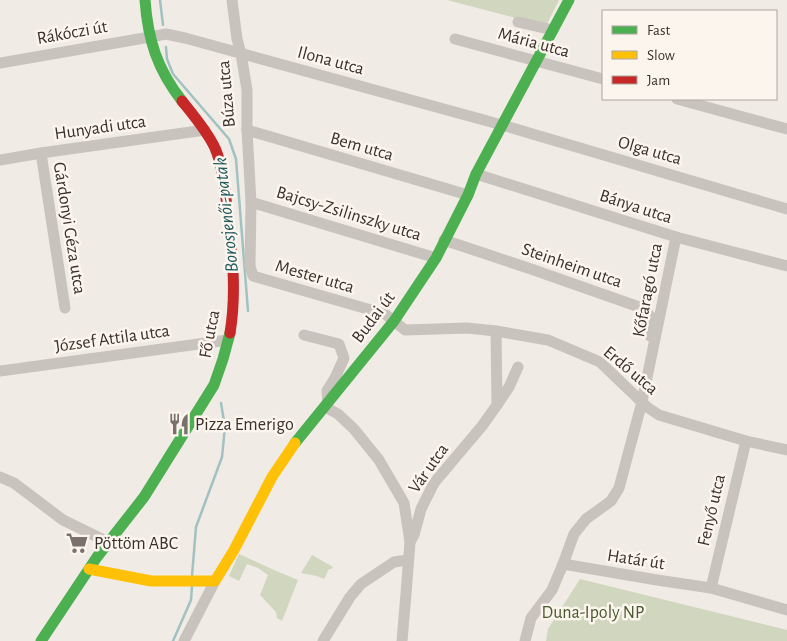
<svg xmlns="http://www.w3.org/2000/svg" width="787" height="641" font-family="'Alegreya Sans',sans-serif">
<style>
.green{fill:#d1d6bf}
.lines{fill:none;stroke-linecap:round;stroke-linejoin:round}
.stream{stroke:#a1c2c1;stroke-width:2.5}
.street{stroke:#c9c3be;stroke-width:11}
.fast{stroke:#4caf50;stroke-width:11}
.slow{stroke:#ffc107;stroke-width:11}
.jam{stroke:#c62828;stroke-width:11}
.labels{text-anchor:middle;stroke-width:5;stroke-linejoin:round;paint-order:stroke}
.street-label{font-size:18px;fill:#3b302b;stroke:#fbf5ee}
.poi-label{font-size:18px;fill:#3b302b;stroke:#fbf5ee;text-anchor:start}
.park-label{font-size:18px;fill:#4a5a2e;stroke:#fbf5ee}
.water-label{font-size:19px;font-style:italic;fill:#1f5a5e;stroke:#fbf5ee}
</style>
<rect width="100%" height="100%" fill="#f0ebe5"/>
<g class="green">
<polygon points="447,0 559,0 546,26"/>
<polygon points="239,554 274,570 298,580 282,621 277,618 276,612 260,595 268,575 258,568 247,564 239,581 229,576"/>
<polygon points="312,555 333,567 332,569 329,569 324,579 317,576 301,573"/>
<polygon points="580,579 787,630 787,641 546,641 548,629"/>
</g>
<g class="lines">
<g class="stream">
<polyline points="160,0 163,25"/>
<polyline points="166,47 167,59 173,74 229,139 236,159 248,311"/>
<polyline points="192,576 196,527 222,457 225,427 221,403"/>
<polyline points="173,641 191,600 192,586"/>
</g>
<g class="street">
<polyline points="232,0 237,39 241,54 247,90 247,130 251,202 250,266 253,276 385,314 405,330 467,328 496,331 548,340 600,362 647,407 659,415 746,441 787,450"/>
<polyline points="518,22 553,30"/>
<polyline points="455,39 603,79"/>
<polyline points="0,63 150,37 166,34 185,38 502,125 787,209"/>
<polyline points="677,99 787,129"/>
<polyline points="247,130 468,195"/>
<polyline points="41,153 65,308"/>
<polyline points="0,160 41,153 205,130"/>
<polyline points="476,174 676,237 787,266"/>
<polyline points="251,202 436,258"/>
<polyline points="444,240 531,269 642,308 650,316 651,329 650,336"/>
<polyline points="304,335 339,344 344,358 335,378 327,391 328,404"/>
<polyline points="0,371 228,340"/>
<polyline points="497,405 509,387 518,367"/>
<polyline points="325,407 338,414 354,429 379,460 404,503 410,542"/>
<polyline points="0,477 14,483 63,520 108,542"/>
<polyline points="563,564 657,580 711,588 787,610"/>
<polyline points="711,588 746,441"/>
<polyline points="184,641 215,581"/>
<polyline points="323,641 350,597 361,584 394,562 408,560"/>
<polyline points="402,641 406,594 410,542 414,535 421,509 434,483 482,426 497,405 496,331"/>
<polyline points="525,641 531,618 552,590 563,564 574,534 586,519 611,501 619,488 642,402 676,237"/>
</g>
<g class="fast">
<path d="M145 0C148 40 157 69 182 101"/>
<polyline points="295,443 394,321 436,258 468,195 476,174 569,0"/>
<polyline points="41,641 97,557 144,497 214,385 223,359 230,333"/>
</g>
<polyline class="slow" points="89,569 151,581 215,581 234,550 272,477 295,443"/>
<path class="jam" d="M182 101C194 116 207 131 215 148 223 167 225 188 227 208 232 250 237 291 230 333"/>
</g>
<defs>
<g id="restaurant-bare" transform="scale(1.725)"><path d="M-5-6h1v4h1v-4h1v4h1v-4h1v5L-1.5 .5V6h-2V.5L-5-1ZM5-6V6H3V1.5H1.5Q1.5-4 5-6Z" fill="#7a716c" stroke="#fbf5ee" stroke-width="2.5" paint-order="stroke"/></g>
<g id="supermarket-bare" transform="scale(1.725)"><path d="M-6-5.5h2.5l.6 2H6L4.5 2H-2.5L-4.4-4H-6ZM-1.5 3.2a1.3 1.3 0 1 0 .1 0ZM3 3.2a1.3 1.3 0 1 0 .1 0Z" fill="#7a716c" stroke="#fbf5ee" stroke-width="2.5" paint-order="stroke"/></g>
</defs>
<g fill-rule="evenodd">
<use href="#restaurant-bare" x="179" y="424"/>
<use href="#supermarket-bare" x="77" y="543"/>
</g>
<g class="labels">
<g class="street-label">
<text transform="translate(72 32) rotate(-10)" y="6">Rákóczi út</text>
<text transform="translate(534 42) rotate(15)" y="6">Mária utca</text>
<text transform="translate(331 60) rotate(15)" y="6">Ilona utca</text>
<text transform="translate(226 94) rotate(-95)" y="6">Búza utca</text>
<text transform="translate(100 127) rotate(-8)" y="6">Hunyadi utca</text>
<text transform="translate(362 146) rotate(16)" y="6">Bem utca</text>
<text transform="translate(650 150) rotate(16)" y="6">Olga utca</text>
<text transform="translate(636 206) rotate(18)" y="6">Bánya utca</text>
<text transform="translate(349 213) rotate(17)" y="6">Bajcsy-Zsilinszky utca</text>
<text transform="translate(70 228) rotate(81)" y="6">Gárdonyi Géza utca</text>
<text transform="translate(572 265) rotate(19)" y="6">Steinheim utca</text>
<text transform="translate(315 276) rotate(16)" y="6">Mester utca</text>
<text transform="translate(647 290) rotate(-79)" y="6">Kőfaragó utca</text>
<text transform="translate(373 317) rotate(-53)" y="6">Budai út</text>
<text transform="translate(209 334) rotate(-79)" y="6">Fő utca</text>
<text transform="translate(112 338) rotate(-8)" y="6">József Attila utca</text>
<text transform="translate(631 370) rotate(40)" y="6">Erdő utca</text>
<text transform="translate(428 468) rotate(-55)" y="6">Vár utca</text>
<text transform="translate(711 510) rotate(-77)" y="6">Fenyő utca</text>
<text transform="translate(636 559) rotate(9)" y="6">Határ út</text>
</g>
<g class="poi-label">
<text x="195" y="430">Pizza Emerigo</text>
<text x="94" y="549">Pöttöm ABC</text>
</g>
<g class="park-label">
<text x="593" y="618">Duna-Ipoly NP</text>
</g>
<g class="water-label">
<text transform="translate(225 215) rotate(-96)" y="7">Borosjenői-patak</text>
</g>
</g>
<rect x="602" y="10" width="175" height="90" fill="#fbf5ee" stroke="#aea6a0"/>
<rect x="612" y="26" width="25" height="8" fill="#4caf50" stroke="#aea6a0"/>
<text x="647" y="35" font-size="15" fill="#3b302b">Fast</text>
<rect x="612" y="51" width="25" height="8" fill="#ffc107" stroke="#aea6a0"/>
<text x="647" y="60" font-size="15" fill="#3b302b">Slow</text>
<rect x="612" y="76" width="25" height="8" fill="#c62828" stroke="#aea6a0"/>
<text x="647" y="85" font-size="15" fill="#3b302b">Jam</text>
</svg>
